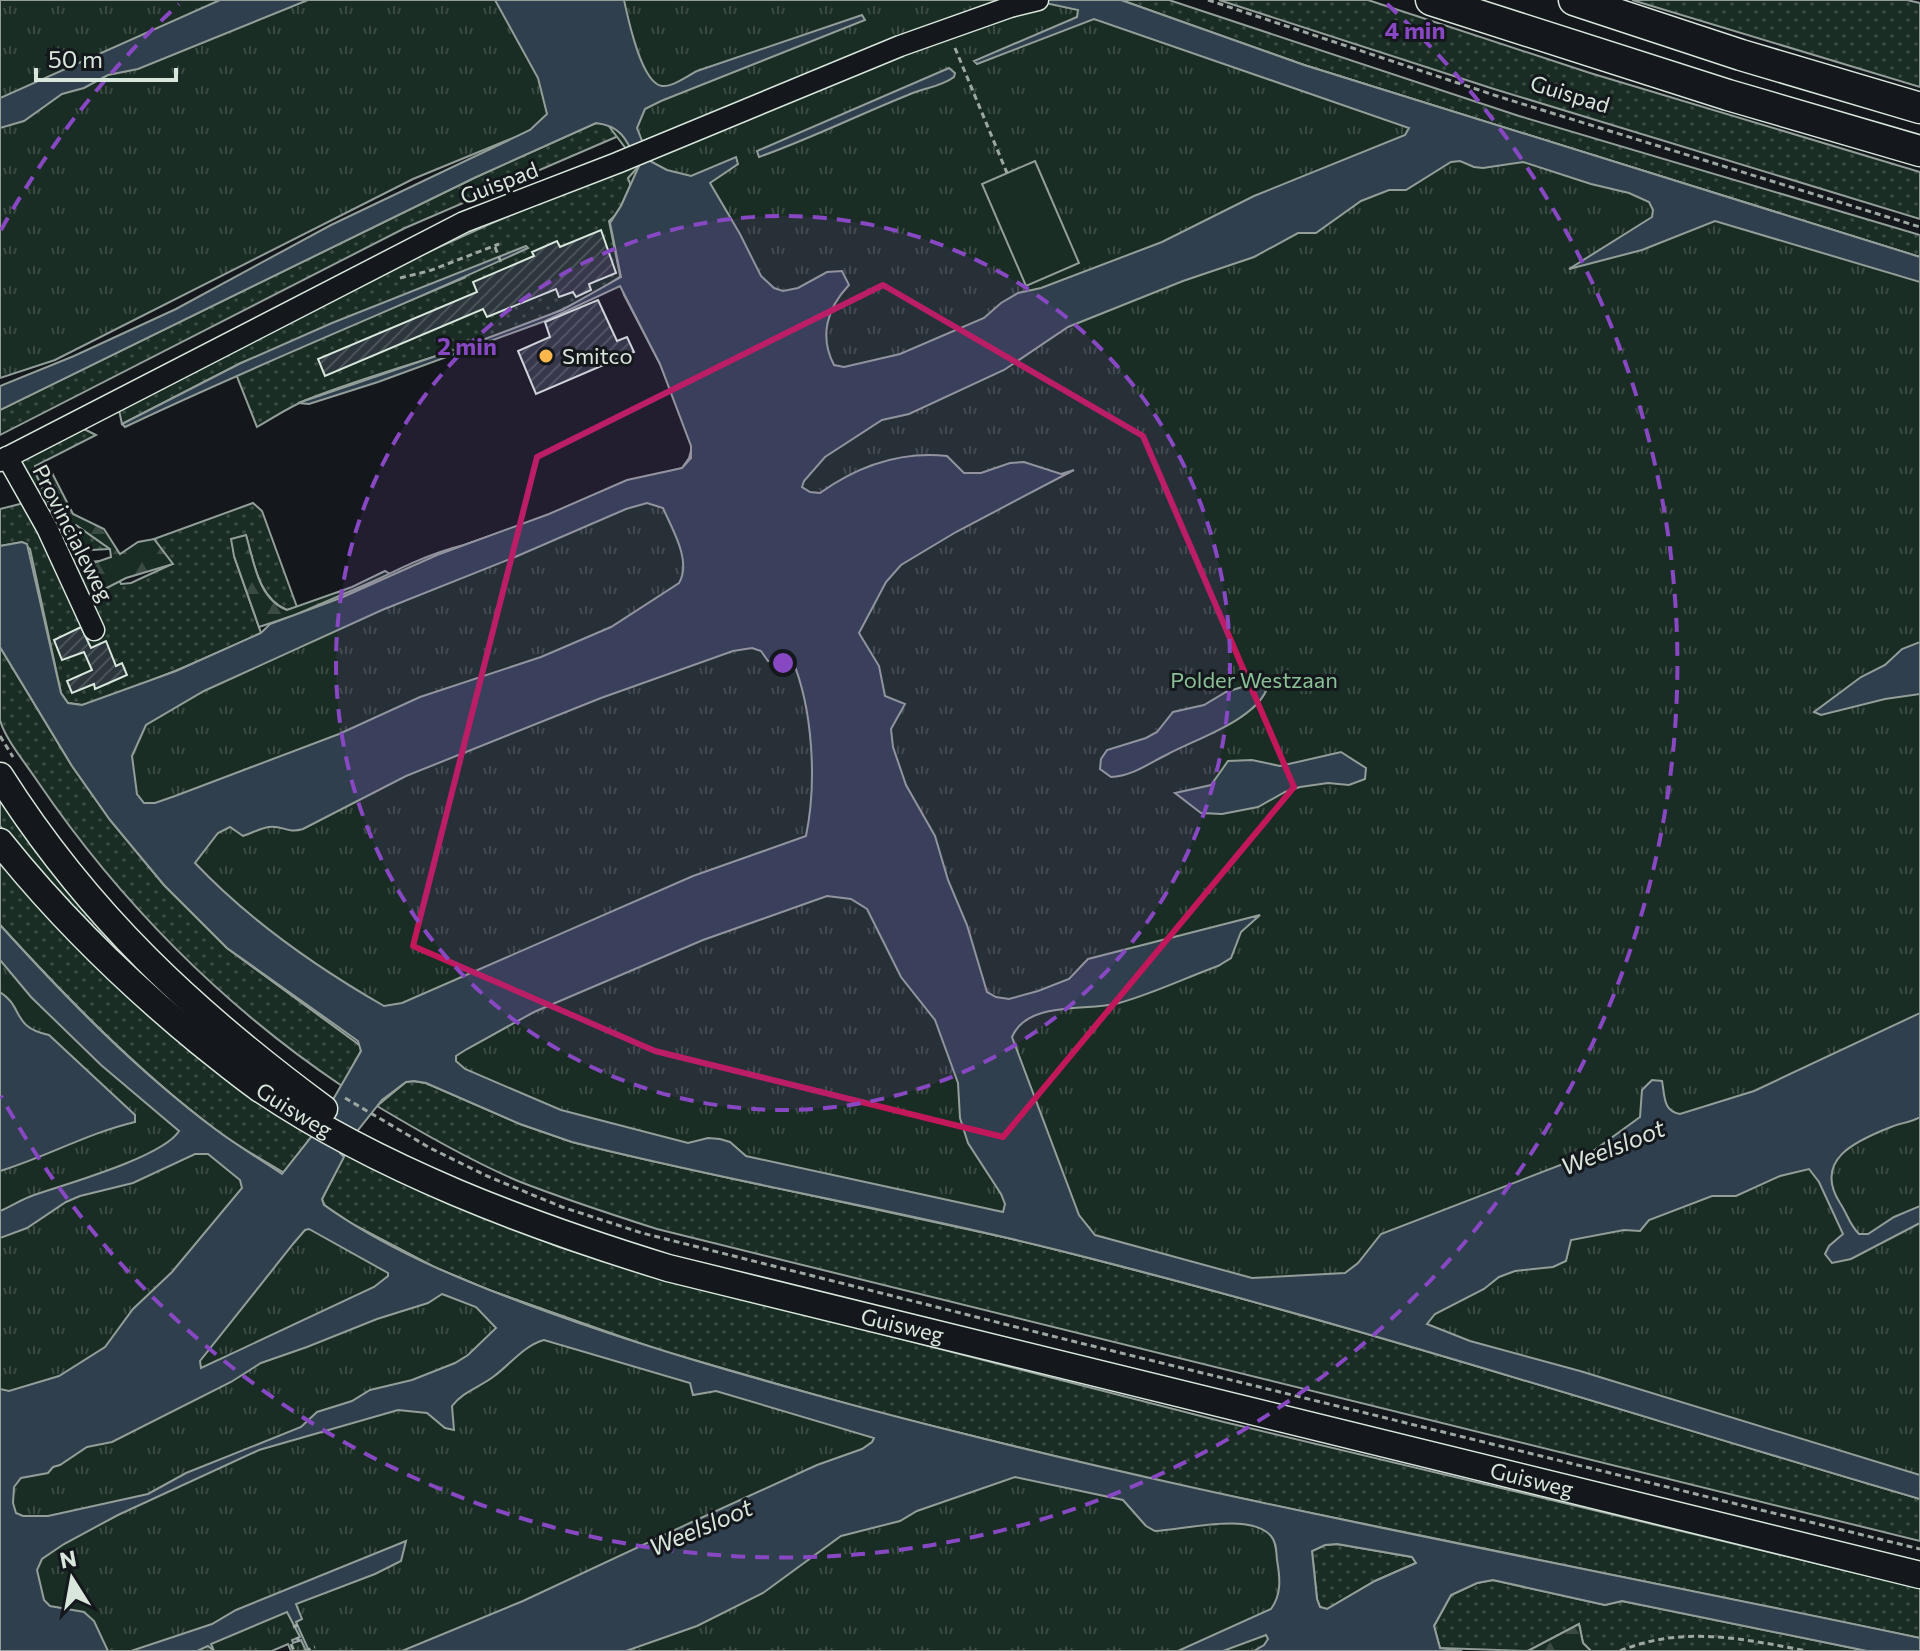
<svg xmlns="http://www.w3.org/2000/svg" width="1920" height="1651" font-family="Commissioner,sans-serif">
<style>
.grass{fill:url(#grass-dots);stroke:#939e99;stroke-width:2}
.forest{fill:url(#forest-firs);stroke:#939e99;stroke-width:2}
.park{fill:url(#park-tufts);stroke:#939e99;stroke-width:2}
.garden{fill:#1a2d24;stroke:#939e99;stroke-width:2}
.water{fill:#2f3f4d;stroke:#939e99;stroke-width:2;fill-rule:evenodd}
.building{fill:url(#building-hatch);stroke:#d8e6dc;stroke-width:2}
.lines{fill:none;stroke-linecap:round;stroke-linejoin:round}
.minor-casing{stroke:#d8e6dc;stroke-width:23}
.major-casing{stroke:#d8e6dc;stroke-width:29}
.highway-casing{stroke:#d8e6dc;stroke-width:33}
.path{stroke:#9da8a2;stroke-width:3;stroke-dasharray:6 4;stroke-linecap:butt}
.minor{stroke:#14181c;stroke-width:20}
.major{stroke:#14181c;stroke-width:26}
.highway{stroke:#14181c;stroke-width:30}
.marked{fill:none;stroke:#c2185b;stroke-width:6;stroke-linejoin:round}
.ring{fill:none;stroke:#8948c3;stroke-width:4;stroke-dasharray:14 10}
.poi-dot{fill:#ffb74d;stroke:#14181c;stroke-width:3}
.labels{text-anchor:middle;stroke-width:6;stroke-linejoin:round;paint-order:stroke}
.street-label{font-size:22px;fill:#d8e6dc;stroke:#14181c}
.poi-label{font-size:22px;fill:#d8e6dc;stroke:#14181c;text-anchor:start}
.park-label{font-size:22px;fill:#8ac095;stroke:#14181c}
.water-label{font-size:24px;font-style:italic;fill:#d8e6dc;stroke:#14181c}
.centre{fill:#8948c3;stroke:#14181c;stroke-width:4}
.ring-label{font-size:24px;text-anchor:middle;font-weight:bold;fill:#8948c3;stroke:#14181c;stroke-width:6;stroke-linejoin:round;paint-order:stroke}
</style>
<defs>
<pattern id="grass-dots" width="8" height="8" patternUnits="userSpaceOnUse" patternTransform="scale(2)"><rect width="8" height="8" fill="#1a2d24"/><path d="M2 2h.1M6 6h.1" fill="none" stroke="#3b4b43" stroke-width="1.8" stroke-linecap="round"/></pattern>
<pattern id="forest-firs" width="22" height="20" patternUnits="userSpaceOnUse" patternTransform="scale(2)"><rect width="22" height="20" fill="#1a2d24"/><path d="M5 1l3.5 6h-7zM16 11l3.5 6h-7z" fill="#3b4b43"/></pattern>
<pattern id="park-tufts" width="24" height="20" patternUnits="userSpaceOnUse" patternTransform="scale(2)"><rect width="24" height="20" fill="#1a2d24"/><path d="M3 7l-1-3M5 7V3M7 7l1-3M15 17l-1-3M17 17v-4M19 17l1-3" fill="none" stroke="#3b4b43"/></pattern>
<pattern id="building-hatch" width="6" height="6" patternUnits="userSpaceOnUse" patternTransform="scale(2)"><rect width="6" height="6" fill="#2c363c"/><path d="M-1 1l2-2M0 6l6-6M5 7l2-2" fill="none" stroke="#4a5358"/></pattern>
</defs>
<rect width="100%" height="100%" fill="#14181c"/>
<g class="grass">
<polygon points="1121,0 1169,0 1519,116 1920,235 1920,257 1304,65"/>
<polygon points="1219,0 1368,0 1590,73 1920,172 1920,219 1494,89"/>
<polygon points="1632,0 1907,0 1920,3 1920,87"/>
<polygon points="596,123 606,124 623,134 405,228 0,435 0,410 474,178"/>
<path d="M637 163 639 166 621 206 610 223 621 276C527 340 410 358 306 400 289 407 273 418 257 427L236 374 466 277 241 363 122 424 119 410 382 273 492 223Z"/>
<path d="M80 427 96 435 35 466 36 472 64 535 76 525 110 549 73 551 79 563 109 560 121 584 131 583 172 564 154 539 253 503 262 511 297 607 287 610C259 599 254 563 246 536L234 556 261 633 176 671 98 701 82 705 68 703 61 693 30 549 22 542 0 546V509L24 503 18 461Z"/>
<path d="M0 647 72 766 110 820 164 885 227 948 360 1045 361 1051 342 1086C223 1006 119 901 38 782 27 765 5 739 0 720 0 703 0 666 0 647Z"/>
<polygon points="0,792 157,985 112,953 53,892 0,826"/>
<path d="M0 858 312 1136 282 1174C259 1159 236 1145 215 1129 136 1070 66 998 0 925Z"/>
<path d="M414 1081 426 1083 520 1124 572 1142C726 1181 883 1207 1037 1245 1335 1318 1626 1413 1920 1499V1541L657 1229C610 1214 564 1199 518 1181 469 1160 422 1133 377 1106L406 1082Z"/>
<polygon points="345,1153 371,1168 559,1247 679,1282 1224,1422 1920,1588 1920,1638 1155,1481 875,1412 659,1350 489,1290 434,1267 357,1227 324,1205 322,1199"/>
<polygon points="1337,1544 1412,1557 1416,1563 1375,1581 1327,1609 1320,1607 1317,1599 1312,1551 1325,1545"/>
<polygon points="1493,1580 1605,1605 1622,1601 1867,1651 1591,1651 1583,1643 1579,1624 1528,1651 1440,1648 1434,1626 1451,1595 1477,1583"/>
</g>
<g class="forest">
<polygon points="49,467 73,514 104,529 120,554 138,542 154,539 173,564 126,578 95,594 85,566 111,557 110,549 76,525 64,536 35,472"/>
<path d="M246 535C254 562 258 599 287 610L352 587 385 571 390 574 295 615 259 627 234 556 231 539Z"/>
<polygon points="1579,1624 1583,1643 1591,1651 1528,1651"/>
</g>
<g class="park">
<path d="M0 0H1111L1304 65 1920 257V1498L1350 1328 1188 1284 1035 1244 731 1178 521 1124 426 1083 414 1081 399 1074 227 948 164 885 99 701C175 672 250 640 324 606 370 585 414 557 464 545L682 468 689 458 692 447 688 431 660 364 624 295 609 221 635 197 628 178 639 166 605 121 578 127 546 121 530 131 413 179 55 360 0 378Z"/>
<path d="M0 925C66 997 135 1068 213 1128 246 1153 283 1170 317 1194L324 1205 343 1219 434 1267 489 1290 659 1351 875 1412 1155 1481 1260 1502 1275 1541 1296 1651H291L288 1644 272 1651H0Z"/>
</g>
<polygon class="garden" points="1035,161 1079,263 1026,286 982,184"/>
<g class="water">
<polygon points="220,0 308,0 138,69 108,75 84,88 62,94 24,121 0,128 0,98"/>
<path d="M495 0H624C628 18 641 83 662 86 673 87 687 76 697 71L862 15 865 20 661 101 645 109 637 128 650 161 667 170 691 176 736 157 738 164 710 183 740 234 761 276 774 288 783 291 798 288 827 272 842 271 849 285C827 308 819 336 834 365L844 367 900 354 984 318 1001 303 1018 293 1041 288 1162 242 1254 196 1405 135 1409 128 1094 19 977 64 974 61 1077 17 1078 10 1045 3V0H1121L1304 65 1920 257V282L1715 221 1642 250 1569 269 1652 217 1653 210 1649 202 1629 193 1591 184 1523 162 1483 168 1474 167 1460 161 1451 162 1406 190H1389L1361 201 1316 233H1298L1254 257 1183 281 1068 327 1004 370 909 414 882 420 825 457 804 481 802 487 810 492 820 493C858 466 899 451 947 456L964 473H981L1010 463 1024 462 1061 474 1074 470 956 532 901 565 886 582 859 633 879 666 885 696 905 704 891 729 893 747 906 785 935 836 948 880 967 925 987 992 996 997 1009 999 1038 991 1069 979 1088 959 1260 915 1241 932 1231 958 1218 966C1185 978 1152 994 1119 1003 1086 1012 1028 1000 1012 1037L1079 1215 1095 1235 1252 1278 1345 1273 1358 1263 1381 1234 1589 1154 1640 1117 1642 1090 1652 1080 1662 1081C1665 1097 1663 1111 1680 1114L1754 1091 1920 1013V1117C1911 1122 1901 1123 1891 1127 1855 1141 1813 1160 1840 1203 1848 1215 1849 1224 1859 1234H1868L1894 1217 1920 1206V1223L1851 1259 1832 1263 1825 1254 1829 1246 1843 1234 1819 1182 1809 1169 1780 1176 1736 1196H1712L1649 1220 1640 1231 1624 1230 1571 1240 1566 1261 1553 1267 1515 1271 1499 1277 1484 1289 1435 1314 1427 1324 1470 1341 1580 1371 1920 1475V1499C1626 1413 1335 1318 1037 1245 883 1207 726 1181 572 1142L520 1124 426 1083 414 1081 406 1082 382 1100 340 1153 344 1157 322 1199 324 1205C384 1248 456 1278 526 1304 609 1335 694 1361 780 1385 1155 1491 1539 1557 1920 1638V1651H1867L1622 1601 1605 1605 1493 1580 1477 1583 1451 1595 1434 1626 1440 1648 1462 1651H1254L1264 1645 1268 1639 1266 1635 1223 1651H1178L1271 1609C1282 1594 1280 1577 1277 1560 1276 1552 1277 1543 1271 1536 1251 1512 1183 1530 1155 1531L1146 1526 1123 1500 1015 1477 917 1511 900 1521 841 1536 763 1593 697 1626 626 1651H402L523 1601 692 1522 817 1465 862 1449 872 1442 874 1438 716 1391 693 1395 690 1383 544 1340C523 1346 511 1364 493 1377 478 1388 464 1391 452 1406L454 1430 445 1428 427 1413 398 1410 259 1450 118 1515 64 1544 42 1559 37 1570 44 1600 50 1606 84 1612 94 1621 108 1651H0V1389L9 1391 59 1376 105 1347 133 1309 172 1272 242 1188 240 1180 208 1154H195L133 1183 80 1196 66 1202 27 1228 0 1238V1211C12 1206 22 1199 34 1195 66 1184 163 1157 179 1131L101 1065 31 997 0 960V925C66 998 136 1070 215 1129 236 1145 260 1159 282 1174L312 1136 361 1051 358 1041 227 948 164 885 110 820 72 766 0 647V546L22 542 27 544 61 693 68 703 82 705 176 671 261 633 270 624 343 597 437 555 549 514 627 480 682 468 691 458V446L660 364 620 286 545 321 378 382 309 404 298 403 477 342 562 310 621 277 610 223 621 206 639 166C628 144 624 126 596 123L474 178 0 410V386L74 356 176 309 331 225 530 130 547 114 538 78ZM647 503 663 508C672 529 692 561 679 583L611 627 541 657 420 697 339 734 175 796 155 803H144L137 794 132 756 146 725 204 691 382 610 515 557 626 509ZM752 648 761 651 768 661 792 659C813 709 817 783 806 836L693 876 402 1003 384 1006C316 967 249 920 195 863L218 833 230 827 243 836C252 833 261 828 269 827 283 825 287 834 303 829L406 776 601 698 733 651ZM827 896 851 899 867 909 901 977 935 1020 958 1083 960 1118 968 1143 1001 1194 1005 1204 1003 1212 746 1156 730 1142 720 1139 708 1138 688 1143 561 1110 465 1069 456 1061V1056L467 1049 534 1012 703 940ZM309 1229 388 1273V1276L374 1287 201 1368 200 1361 293 1244 305 1230ZM442 1294 476 1307 496 1328 468 1355 455 1363 412 1380 370 1390 352 1401 317 1412 301 1427 186 1473 148 1494 48 1516H23L16 1513 13 1503 14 1487 21 1478 48 1473 53 1467 60 1465 87 1447 112 1442 231 1382 261 1363 307 1347 377 1319 428 1303ZM1337 1544 1412 1557 1416 1563 1375 1581 1327 1609 1320 1607 1317 1599 1312 1551 1325 1545Z"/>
<path d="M949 68 955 73 954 77C941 87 923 88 908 95 858 115 810 139 759 157L757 151Z"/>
<path d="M526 246 528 248C394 310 257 364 125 427L122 424 241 363 332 323Z"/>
<polygon points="1920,642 1920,694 1885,699 1821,715 1814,712 1861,677 1885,665 1902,649"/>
<path d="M1255 683 1266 691C1252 721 1196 739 1168 754 1149 763 1133 776 1111 777L1100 769 1101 759 1107 750 1146 738 1157 732 1173 712 1204 705 1226 692Z"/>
<polygon points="1341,752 1366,768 1365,779 1349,785 1328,783 1300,787 1285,792 1258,807 1222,814 1201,813 1175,793 1211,785 1228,761 1252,760 1280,766"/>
<path d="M0 992C24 1007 11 1027 49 1035L135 1115V1122C88 1133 46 1157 0 1171Z"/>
<polygon points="406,1541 401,1561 375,1574 296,1604 302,1619 296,1622 309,1651 306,1651 301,1640 293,1643 292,1640 300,1637 287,1612 211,1644 214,1651 208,1646 197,1651 131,1651 212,1624 236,1610"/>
</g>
<g class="building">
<polygon points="601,230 616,273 589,284 591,290 576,297 573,292 559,297 556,289 487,317 483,309 325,376 318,359 477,292 473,282 534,256 532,252 557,241 560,247"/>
<polygon points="598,300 617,341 627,337 634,352 536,394 518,351 550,337 545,322"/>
<polygon points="81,627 91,648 106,641 116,666 122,663 127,675 95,689 94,684 72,693 67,681 92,670 84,652 62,660 54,640"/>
</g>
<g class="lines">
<g class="minor-casing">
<g id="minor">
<polyline points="7,457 47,528 94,630"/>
<polyline points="0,461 464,222 617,163 900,46 1010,7 1038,0"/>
</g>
</g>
<g class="major-casing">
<g id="major">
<path d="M0 776C88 915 193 1012 324 1109"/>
<path id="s1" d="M0 842C59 916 128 983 201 1043 220 1058 239 1074 259 1088 380 1170 528 1225 668 1268L1920 1575"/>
</g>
</g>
<g class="highway-casing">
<g id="highway">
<polyline points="1431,0 1728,95 1920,151"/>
<polyline points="1574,0 1741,55 1920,108"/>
</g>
</g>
<g class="path">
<polyline points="1208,0 1500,97 1920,227"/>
<polyline points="955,48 1007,173"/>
<polyline points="495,247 502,265"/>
<polyline points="400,278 429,271 499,244"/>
<polyline points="0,736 13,757"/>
<polyline points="345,1098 430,1148 487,1176 562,1207 642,1233 1064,1339 1920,1549"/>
<polyline points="293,1627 298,1625"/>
<polyline points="297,1637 299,1642"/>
<polyline points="291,1644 294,1651"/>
<polyline points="305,1651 315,1647"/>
<path d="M1620 1651C1682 1625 1744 1639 1807 1651"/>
</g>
<use href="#minor" class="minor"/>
<use href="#major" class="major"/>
<use href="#highway" class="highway"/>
</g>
<path class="marked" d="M883 285 1143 436 1294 787 1003 1137 655 1051 413 946 537 457Z"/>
<circle cx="783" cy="663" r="447" fill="#8948c3" fill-opacity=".12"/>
<g class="ring">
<circle cx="783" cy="663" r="447"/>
<path d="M1 230A894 894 0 0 1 179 4M1387 4A894 894 0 1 1 1 1096"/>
</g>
<circle class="poi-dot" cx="546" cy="356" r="8"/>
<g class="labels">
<g class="street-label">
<text transform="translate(1570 94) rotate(17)" y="8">Guispad</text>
<text transform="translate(499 183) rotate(-21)" y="8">Guispad</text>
<text transform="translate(73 533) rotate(63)" y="8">Provincialeweg</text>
<text dy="8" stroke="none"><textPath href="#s1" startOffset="400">Guisweg</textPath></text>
<text dy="8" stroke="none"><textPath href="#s1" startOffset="1048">Guisweg</textPath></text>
<text dy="8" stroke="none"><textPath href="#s1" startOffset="1696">Guisweg</textPath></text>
</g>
<g class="poi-label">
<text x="562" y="364">Smitco</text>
</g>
<g class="park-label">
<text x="1254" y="688">Polder Westzaan</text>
</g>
<g class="water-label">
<text transform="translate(1613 1148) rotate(-22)" y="8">Weelsloot</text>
<text transform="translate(701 1528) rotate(-23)" y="8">Weelsloot</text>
</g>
</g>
<circle cx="783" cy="663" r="12" class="centre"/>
<g class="ring-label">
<text x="1415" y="39">4 min</text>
<text x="467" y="355">2 min</text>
</g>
<g transform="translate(72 1579) rotate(349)" stroke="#14181c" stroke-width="6" paint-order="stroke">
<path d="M0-6L14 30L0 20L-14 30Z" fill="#d8e6dc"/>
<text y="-12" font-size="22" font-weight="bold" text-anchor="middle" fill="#d8e6dc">N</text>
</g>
<path d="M36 68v12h140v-12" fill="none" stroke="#d8e6dc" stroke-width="4"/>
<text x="48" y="68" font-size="24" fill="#d8e6dc" stroke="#14181c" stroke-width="6" paint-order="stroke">50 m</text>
</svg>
